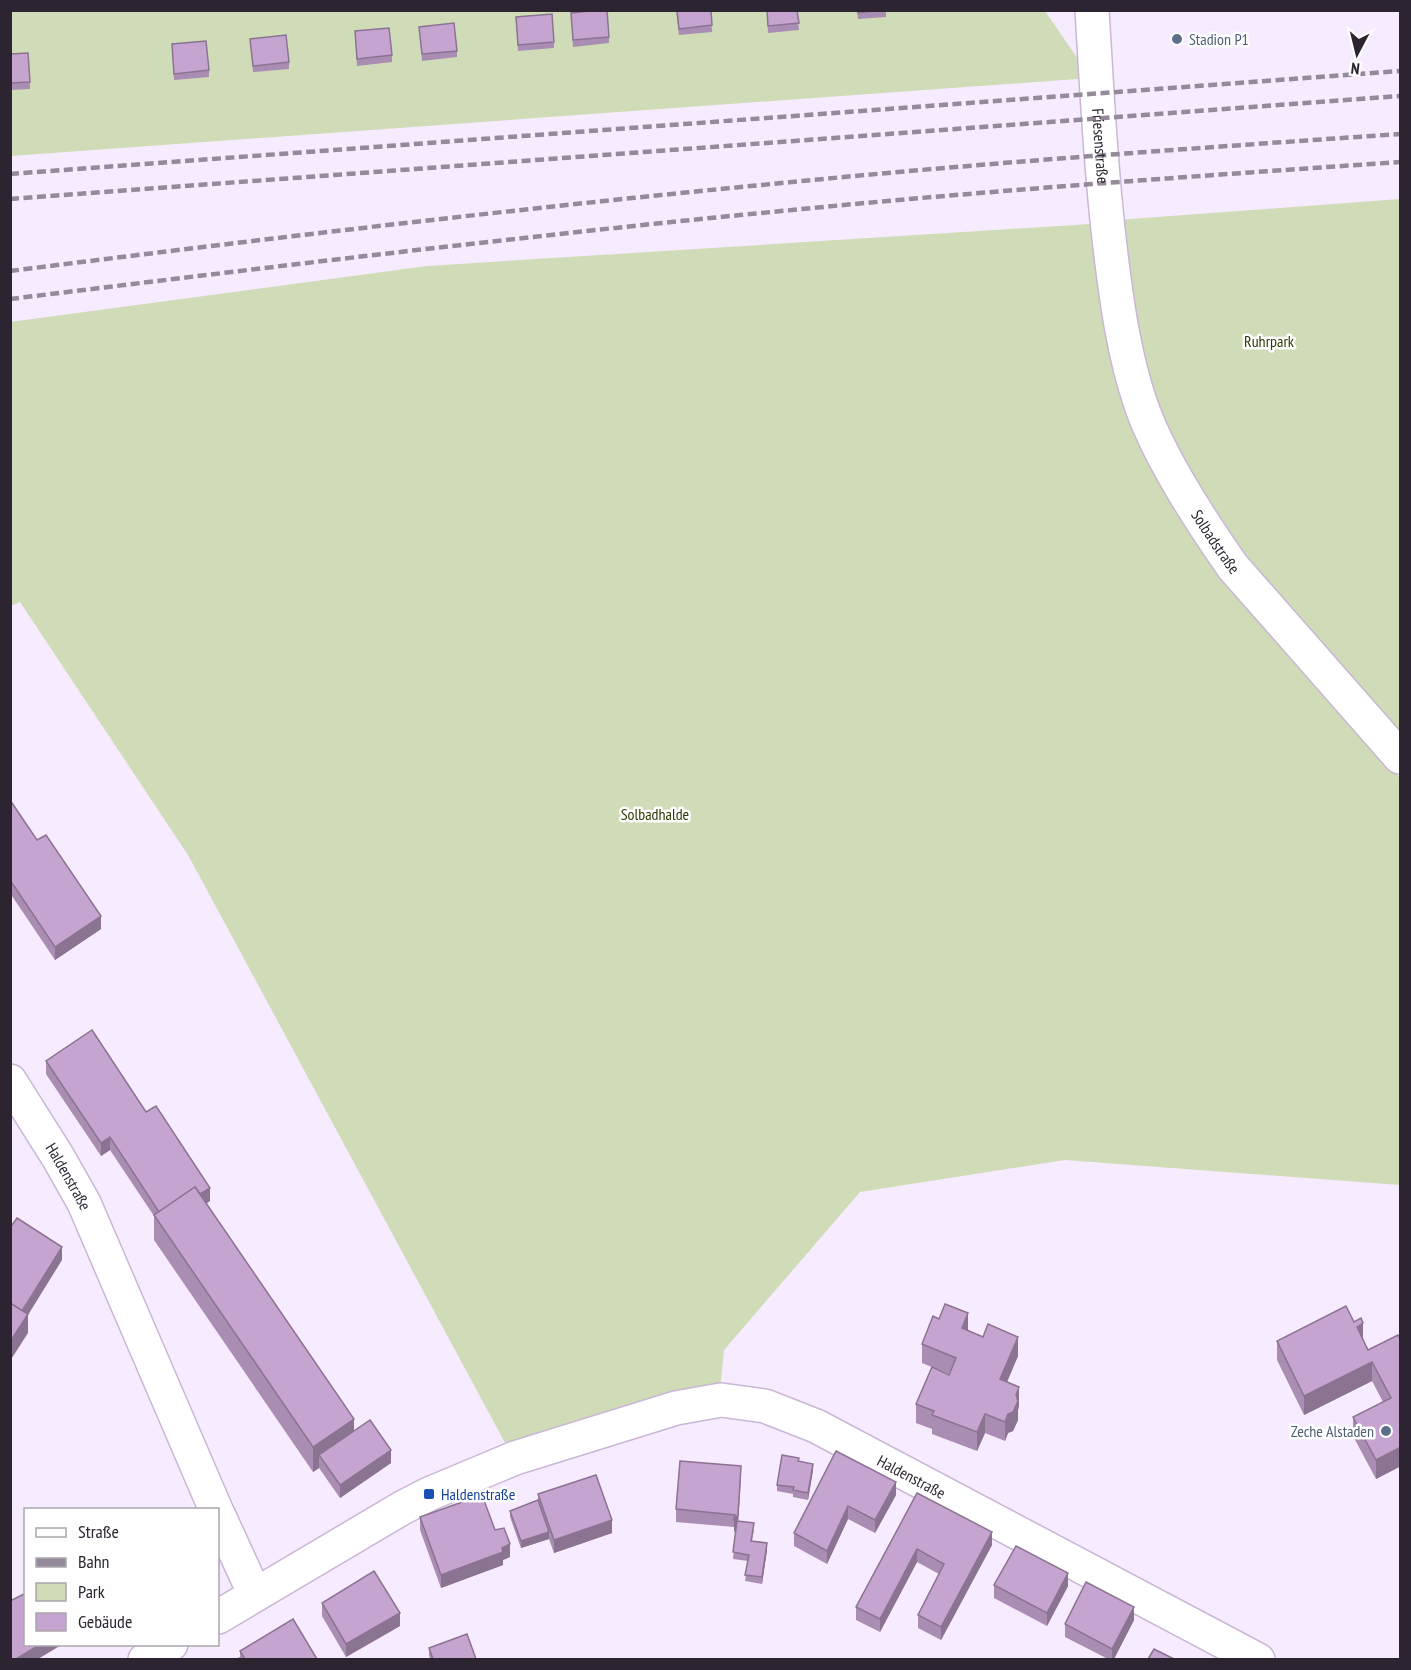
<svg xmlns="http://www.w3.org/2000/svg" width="1411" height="1670" font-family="'PT Sans Narrow',sans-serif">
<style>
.green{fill:#d0dcb7}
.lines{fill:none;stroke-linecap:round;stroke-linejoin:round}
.minor-casing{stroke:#cab6d6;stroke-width:36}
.tertiary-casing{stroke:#cab6d6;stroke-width:36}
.minor{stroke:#fff;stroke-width:33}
.tertiary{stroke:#fff;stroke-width:33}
.rail{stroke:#948a9a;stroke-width:4.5;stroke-dasharray:9 4.5;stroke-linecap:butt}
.wall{fill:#aa8db3}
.shaded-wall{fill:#8b7392}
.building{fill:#c6a4d0;stroke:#8b7392;stroke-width:1.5}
.service-dot{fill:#5c6f8a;stroke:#fefefe;stroke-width:2}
.transit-dot{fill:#1a4fb4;stroke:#fefefe;stroke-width:2}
.labels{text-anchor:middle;stroke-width:5;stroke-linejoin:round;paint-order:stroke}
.service-label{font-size:16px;fill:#4e5e75;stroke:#fefefe;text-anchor:start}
.street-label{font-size:16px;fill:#2c2531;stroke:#fefefe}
.park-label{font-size:16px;fill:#2e3a00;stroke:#fefefe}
.transit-label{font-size:16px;fill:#164399;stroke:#fefefe;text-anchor:start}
</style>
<rect width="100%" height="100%" fill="#f7ebff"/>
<g class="green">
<polygon points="11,11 1045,11 1091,78 11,156"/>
<polygon points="1400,199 1400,748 1215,524 1141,377 1117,220"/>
<polygon points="1105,223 1111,280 1206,539 1400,778 1400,1185 1065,1160 860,1192 724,1350 719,1400 510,1452 188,855 20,602 11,606 10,322 427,266"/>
</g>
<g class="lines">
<g class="minor-casing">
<g id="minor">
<path id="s1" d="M10 1081 58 1157 84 1203 216 1510"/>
<polyline points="218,1514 255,1595"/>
<path id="s2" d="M218 1617 402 1508 429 1494 515 1458 676 1408 721 1400 765 1406 816 1426 1258 1660"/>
<polyline points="145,1660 171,1644"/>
</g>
</g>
<g class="tertiary-casing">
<g id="tertiary">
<path id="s3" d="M1092 10C1097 92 1101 174 1111 255 1117 304 1124 354 1140 402 1158 456 1200 520 1233 567L1400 757"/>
</g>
</g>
<use href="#minor" class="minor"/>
<use href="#tertiary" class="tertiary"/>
<g class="rail">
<polyline points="10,174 1400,71"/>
<polyline points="10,199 1400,96"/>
<path d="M10 271C271 238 531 207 792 182 994 162 1197 148 1400 134"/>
<path d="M10 299C271 267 531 235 792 210 994 190 1197 176 1400 162"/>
</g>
</g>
<g class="wall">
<polygon points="676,10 711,10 712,32 679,35"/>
<polygon points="767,10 797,10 799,30 768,33"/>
<polygon points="857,10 886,10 886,17 858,19"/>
<polygon points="571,13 609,37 609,43 573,47"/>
<polygon points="516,17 554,42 554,48 518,51"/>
<polygon points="419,27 457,51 457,57 422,61"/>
<polygon points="355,31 392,55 392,62 357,66"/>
<polygon points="250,39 289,62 289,69 253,72"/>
<polygon points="172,44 209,70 209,77 174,80"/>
<polygon points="10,54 30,82 30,89 10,90"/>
<polygon points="10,800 37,840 101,929 55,960 10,893"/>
<polygon points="46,1061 146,1112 210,1201 206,1203 354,1431 391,1463 340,1498 319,1468 313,1472 154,1240 154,1216 110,1150 101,1156 46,1074"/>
<polygon points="939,1319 968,1331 1018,1356 1007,1382 1019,1406 1018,1410 1018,1420 1013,1431 1008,1433 1005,1441 985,1433 977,1451 932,1434 932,1429 916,1423 916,1404 949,1374 922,1363 922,1344"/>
<polygon points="1363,1340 1368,1350 1401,1341 1401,1466 1376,1479 1353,1436 1353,1417 1383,1402 1372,1381 1304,1415 1277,1360 1277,1341"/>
<polygon points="799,1461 813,1470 808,1500 793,1497 793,1494 777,1491 777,1485"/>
<polygon points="741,1479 738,1521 754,1530 752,1541 767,1550 762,1584 745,1581 748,1561 733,1559 736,1530 734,1532 734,1527 676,1522 676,1509"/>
<polygon points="896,1482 896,1495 875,1533 848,1519 827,1564 794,1546 794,1533"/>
<polygon points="917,1493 992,1545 941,1640 918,1628 918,1615 939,1574 917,1562 880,1632 856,1620 856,1607"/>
<polygon points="538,1494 612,1533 554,1553 549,1539 521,1548 510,1517 510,1511 538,1501"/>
<polygon points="420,1517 495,1530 510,1557 503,1560 503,1565 441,1588 420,1530"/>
<polygon points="994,1585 1068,1586 1047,1626 994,1598"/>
<polygon points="322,1603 400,1626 346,1657 322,1616"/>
<polygon points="1134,1620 1114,1659 1108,1659 1065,1637 1065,1624"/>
<polygon points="429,1648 476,1659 430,1659 429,1655"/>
<polygon points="240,1651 317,1659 235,1659 240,1657"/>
</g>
<g class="shaded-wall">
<polygon points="101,916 101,929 55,960 55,947"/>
<polygon points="110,1137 110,1150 101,1156 101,1143"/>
<polygon points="210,1188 210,1201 164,1232 164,1219"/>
<polygon points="62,1247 62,1260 28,1315 28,1333 10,1361 10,1342 20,1315"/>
<polygon points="968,1313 968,1332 962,1328"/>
<polygon points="1363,1323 1363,1342 1357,1327"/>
<polygon points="1018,1337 1018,1356 1000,1398 1000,1379"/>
<polygon points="1372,1362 1372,1381 1304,1415 1304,1396"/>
<polygon points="1019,1387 1019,1406 1018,1410 1018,1420 1013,1431 1008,1433 1005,1441 1005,1422"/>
<polygon points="985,1414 985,1433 977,1451 977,1432"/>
<polygon points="354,1419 354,1444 319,1455 319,1468 313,1472 313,1447"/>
<polygon points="1401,1447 1401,1466 1376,1479 1376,1460"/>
<polygon points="391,1450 391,1463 340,1498 340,1485"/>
<polygon points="813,1464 813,1470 808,1500 808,1493"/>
<polygon points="741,1466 738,1528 734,1532 734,1519"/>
<polygon points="896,1482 896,1495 875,1533 875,1520"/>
<polygon points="848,1506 848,1519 827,1564 827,1551"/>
<polygon points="612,1520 612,1533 554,1553 554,1540"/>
<polygon points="549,1532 549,1539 521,1548 521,1541"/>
<polygon points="992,1532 992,1545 941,1640 941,1627"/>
<polygon points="767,1543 767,1550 762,1584 762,1577"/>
<polygon points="510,1544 510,1557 503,1560 503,1565 441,1588 441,1575"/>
<polygon points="917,1549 917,1562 880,1632 880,1619"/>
<polygon points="1068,1573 1068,1586 1047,1626 1047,1613"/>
<polygon points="1134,1607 1134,1620 1114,1659 1112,1659 1112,1649"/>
<polygon points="400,1613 400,1626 346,1657 346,1644"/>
<polygon points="41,1644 63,1644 38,1659 16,1659"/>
</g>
<g class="building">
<polygon points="600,10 607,10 609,37 573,40 571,13"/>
<polygon points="677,10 711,10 712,25 679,29"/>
<polygon points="767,10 797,10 799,23 768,26"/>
<polygon points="858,10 882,10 858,13"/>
<polygon points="552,14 554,42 518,45 516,17"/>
<polygon points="454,23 457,51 422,54 419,27"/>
<polygon points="389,28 392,55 357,59 355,31"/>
<polygon points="286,35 289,62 253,66 250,39"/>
<polygon points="206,41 209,70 174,74 172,44"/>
<polygon points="28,53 30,82 10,83 10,54"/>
<polygon points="10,800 37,840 46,835 101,916 55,947 10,880"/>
<polygon points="92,1030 146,1112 156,1106 210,1188 200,1194 195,1187 159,1212 110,1137 101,1143 46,1061"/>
<polygon points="195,1187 354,1419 313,1447 154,1215"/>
<polygon points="17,1218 62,1247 22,1311 10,1303 10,1228"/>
<polygon points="10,1303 28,1314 10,1342"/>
<polygon points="945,1304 968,1313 962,1328 983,1337 988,1324 1018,1337 1000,1379 1019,1387 1016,1395 1018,1401 1013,1412 1008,1414 1005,1422 985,1414 977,1432 932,1415 934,1411 916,1404 932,1367 949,1375 956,1358 922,1344 933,1316 939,1319"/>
<polygon points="1346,1306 1354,1322 1361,1318 1363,1323 1357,1327 1368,1350 1398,1335 1401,1341 1401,1447 1376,1460 1353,1417 1391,1398 1372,1362 1304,1396 1277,1341"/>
<polygon points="370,1420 391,1450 340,1485 319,1455"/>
<polygon points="836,1451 896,1482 875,1520 848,1506 827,1551 794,1533"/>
<polygon points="782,1455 799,1458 798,1461 813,1464 808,1493 793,1490 794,1487 777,1485"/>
<polygon points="680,1461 741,1466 738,1515 734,1519 735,1515 676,1509"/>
<polygon points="596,1475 612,1520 554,1540 538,1494"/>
<polygon points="917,1493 992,1532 941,1627 918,1615 944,1564 917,1549 880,1619 856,1607"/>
<polygon points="482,1495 495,1530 504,1528 510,1544 502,1548 503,1552 441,1575 420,1517"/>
<polygon points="538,1500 549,1532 521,1541 510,1511"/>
<polygon points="737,1521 754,1523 751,1541 767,1543 762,1577 745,1575 749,1555 733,1552"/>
<polygon points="1016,1546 1068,1573 1047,1613 994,1585"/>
<polygon points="374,1571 400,1613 346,1644 322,1603"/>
<polygon points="1086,1582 1134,1607 1112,1649 1065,1624"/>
<polygon points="26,1593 26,1644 41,1644 16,1659 10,1659 10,1601"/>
<polygon points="293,1619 317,1659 245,1659 240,1651"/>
<polygon points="467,1634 476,1659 433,1659 429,1648"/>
<polygon points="1154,1649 1174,1659 1148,1659"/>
</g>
<g class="service-dot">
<circle cx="1177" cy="39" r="6"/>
<circle cx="1386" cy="1431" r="6"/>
</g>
<rect class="transit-dot" x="423" y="1488" width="12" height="12" rx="3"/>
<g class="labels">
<g class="service-label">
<text x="1189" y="45">Stadion P1</text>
<text x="1374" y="1437" text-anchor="end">Zeche Alstaden</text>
</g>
<g class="street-label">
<text dy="6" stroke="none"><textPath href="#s3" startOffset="136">Friesenstraße</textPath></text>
<text dy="6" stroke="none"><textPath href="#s3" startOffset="555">Solbadstraße</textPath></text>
<text dy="6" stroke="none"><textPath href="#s1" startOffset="112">Haldenstraße</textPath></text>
<text dy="6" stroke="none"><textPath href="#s2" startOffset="759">Haldenstraße</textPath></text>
</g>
<g class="park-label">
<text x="1269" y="347">Ruhrpark</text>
<text x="655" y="820">Solbadhalde</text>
</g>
<g class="transit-label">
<text x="441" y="1500">Haldenstraße</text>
</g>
</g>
<rect width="1411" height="1670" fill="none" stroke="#2c2531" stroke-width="24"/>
<rect x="24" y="1508" width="195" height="138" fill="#fefefe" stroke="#aaa7ac" stroke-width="1.5"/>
<rect x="36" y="1528" width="30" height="9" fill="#ffffff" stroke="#aaa7ac" stroke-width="1.5"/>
<text x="78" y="1538" font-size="18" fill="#2c2531">Straße</text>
<rect x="36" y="1558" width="30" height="9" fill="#948a9a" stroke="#aaa7ac" stroke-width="1.5"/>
<text x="78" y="1568" font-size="18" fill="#2c2531">Bahn</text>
<rect x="36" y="1583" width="30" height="18" fill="#d0dcb7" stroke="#aaa7ac" stroke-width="1.5"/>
<text x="78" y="1598" font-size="18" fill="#2c2531">Park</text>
<rect x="36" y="1613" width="30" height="18" fill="#c6a4d0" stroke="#aaa7ac" stroke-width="1.5"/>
<text x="78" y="1628" font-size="18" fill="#2c2531">Gebäude</text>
<g transform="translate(1357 54) rotate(187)" stroke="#fefefe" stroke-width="4.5" paint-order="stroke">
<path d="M0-4.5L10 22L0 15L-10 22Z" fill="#2c2531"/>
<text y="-9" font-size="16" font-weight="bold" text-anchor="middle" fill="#2c2531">N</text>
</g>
</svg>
